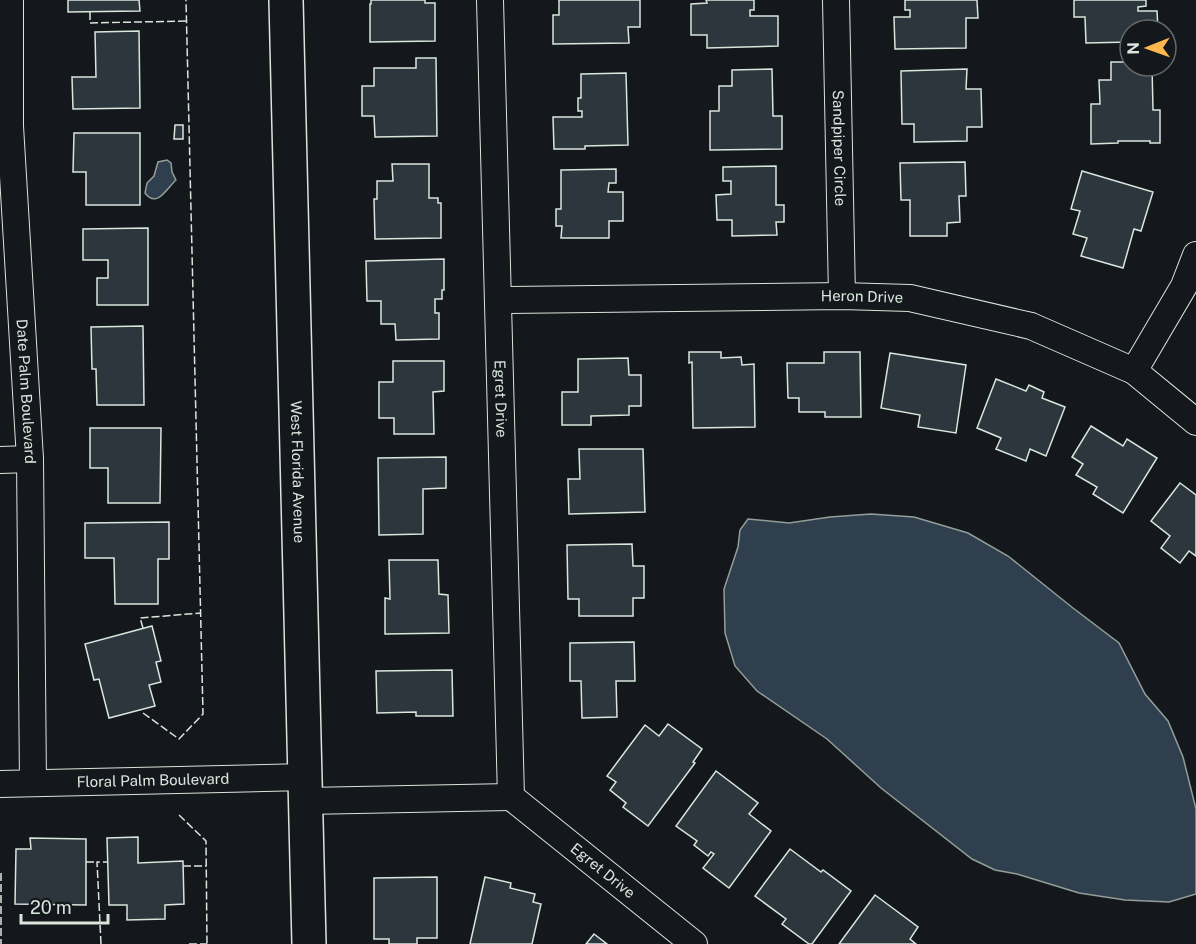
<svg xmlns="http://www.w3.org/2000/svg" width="1196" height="944" font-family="'Public Sans',sans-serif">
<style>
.water{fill:#2f3f4d;stroke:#939e99;stroke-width:1.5}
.building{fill:#2c363c;stroke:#d8e6dc;stroke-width:1.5}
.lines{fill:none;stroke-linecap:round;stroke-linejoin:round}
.street-casing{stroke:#d8e6dc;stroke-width:28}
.secondary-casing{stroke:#d8e6dc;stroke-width:36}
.street{stroke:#14181c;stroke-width:26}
.secondary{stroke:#14181c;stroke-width:33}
.fence{stroke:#d8e6dc;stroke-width:1.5;stroke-dasharray:8 3;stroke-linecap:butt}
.labels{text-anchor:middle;stroke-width:4.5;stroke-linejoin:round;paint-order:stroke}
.street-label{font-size:15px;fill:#d8e6dc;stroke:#14181c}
</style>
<rect width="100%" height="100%" fill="#14181c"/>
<g class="water">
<path d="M167 160 171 163 172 172 176 180C167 188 157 209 145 193L147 183 154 176 158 162Z"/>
<polygon points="871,514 914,517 968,533 1008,556 1073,608 1119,643 1145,694 1168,721 1183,757 1196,809 1196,894 1169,902 1125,900 1079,893 1017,874 995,870 972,859 881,788 827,739 757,691 735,666 725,633 724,589 738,547 740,530 748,519 789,523 830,517"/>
</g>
<g class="building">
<polygon points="68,0 139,0 140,11 68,12"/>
<polygon points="371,0 425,0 425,3 435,3 435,41 370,42 370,4 371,4"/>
<polygon points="559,0 640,0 640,27 628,27 629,43 553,44 553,15 559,15"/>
<polygon points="706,0 754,0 754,10 750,10 750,16 778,16 778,46 707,48 707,35 691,35 691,4 707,3"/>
<polygon points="905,0 977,0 978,18 966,18 966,48 895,49 894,17 910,17 910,10 905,10"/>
<polygon points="1074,0 1146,0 1146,6 1138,7 1138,11 1157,11 1158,30 1130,30 1130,42 1086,43 1085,17 1074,17"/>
<polygon points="139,31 140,108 73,109 72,77 96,77 95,32"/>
<polygon points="416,58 436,58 437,136 375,137 374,116 362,116 362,86 374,86 374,68 416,68"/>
<polygon points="1111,62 1130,62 1130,66 1152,66 1153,110 1160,110 1160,143 1150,143 1150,141 1118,141 1118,143 1091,144 1091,104 1100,104 1099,80 1111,80"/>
<polygon points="772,69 773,116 782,116 782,149 710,150 710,111 719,111 719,86 732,86 732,70"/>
<polygon points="967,69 966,89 981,89 982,127 967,127 967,141 914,142 914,124 902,124 901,71"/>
<polygon points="626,73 628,145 585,146 585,149 554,149 553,117 582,117 582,111 578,111 578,98 581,98 581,74"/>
<polygon points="175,125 183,125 183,139 174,139"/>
<polygon points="74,133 140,133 140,205 86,205 86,172 73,172"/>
<polygon points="965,162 966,196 959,196 960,222 947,223 947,236 910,236 910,200 901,200 900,163"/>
<polygon points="392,164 429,164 429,198 438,198 438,203 441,203 441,238 375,239 374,199 377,199 377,181 393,181"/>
<polygon points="776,166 776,205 784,205 784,222 776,222 777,235 732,236 732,220 717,220 716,195 731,194 731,181 723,181 723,167"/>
<polygon points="616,169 616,183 609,183 608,192 623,192 623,221 609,221 609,238 561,238 562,226 556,226 556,209 561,209 561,170"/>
<polygon points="1082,171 1153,192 1141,231 1134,229 1123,268 1081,256 1087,238 1073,234 1080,211 1071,209"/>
<polygon points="148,228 148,305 97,305 97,278 108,278 108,260 83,260 83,229"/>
<polygon points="444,259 444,290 442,290 442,299 435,299 435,313 439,313 439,339 396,340 395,324 381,324 381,301 367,301 366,261"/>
<polygon points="143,326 144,405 97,405 96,369 92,369 91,327"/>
<polygon points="689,352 721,352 721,358 741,357 742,365 754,364 755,427 693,428 692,362 689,363"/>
<polygon points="824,352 860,352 861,417 825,417 825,412 799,412 799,398 788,398 787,363 824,363"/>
<polygon points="890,353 966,365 956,433 918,427 920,415 881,408"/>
<polygon points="628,358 629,375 641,375 641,406 629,406 629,415 591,416 591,425 562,425 562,392 578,392 578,359"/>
<polygon points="393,361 444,361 444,391 433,392 434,434 394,434 394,418 379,418 379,382 393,382"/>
<polygon points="996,379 1026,391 1029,385 1044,392 1042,398 1065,407 1046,456 1030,449 1026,461 996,449 1001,438 977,428"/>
<polygon points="1091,426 1123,446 1127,439 1157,458 1123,513 1093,494 1097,487 1076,475 1083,464 1072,457"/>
<polygon points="90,428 161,428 160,503 108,503 108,468 90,468"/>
<polygon points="579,449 643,449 645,512 569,514 568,479 580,479"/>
<polygon points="446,457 446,488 423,489 423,534 379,535 378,458"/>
<polygon points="1180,483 1196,495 1196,556 1189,551 1180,563 1161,548 1170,536 1151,521"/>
<polygon points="169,522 169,559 158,559 158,604 115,604 114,558 85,558 85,523"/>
<polygon points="632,544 633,566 644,566 644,598 633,598 633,616 579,616 579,599 568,599 567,545"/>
<polygon points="389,560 438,560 439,594 448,595 449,633 385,634 385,598 390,599"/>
<polygon points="152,626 161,661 156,662 161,682 149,685 155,706 109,718 99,679 94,680 85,644"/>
<polygon points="634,642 635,681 616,681 617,717 582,718 581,681 570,681 570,643"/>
<polygon points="452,670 453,716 416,716 416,712 377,713 376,671"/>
<polygon points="668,724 702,749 693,762 695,763 648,826 623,807 626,803 610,790 616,782 607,776 645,725 659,736"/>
<polygon points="716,771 758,803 749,814 771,831 729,888 703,868 714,854 711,852 708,856 694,845 697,841 676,826"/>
<polygon points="138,837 138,863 183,861 184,904 165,905 165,919 127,920 127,905 109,905 107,838"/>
<polygon points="30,838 86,839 86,905 15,904 16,849 31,849"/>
<polygon points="790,849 821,872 823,870 851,891 812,944 809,944 782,924 786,919 755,896"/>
<polygon points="437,877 437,938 417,938 417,944 389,944 389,939 374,939 374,878"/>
<polygon points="485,877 511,883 510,888 535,894 533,902 541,904 532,944 470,944"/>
<polygon points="875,895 918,927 910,939 916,944 839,944"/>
<polygon points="594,934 607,944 586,944"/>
</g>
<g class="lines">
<g class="street-casing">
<g id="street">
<path id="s1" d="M10 0V126L30 459 33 783"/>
<path id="s2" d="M490 0 511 797 694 944"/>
<path id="s3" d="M836 0 842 296"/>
<path id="s4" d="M499 300 842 296 910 298 1031 326 1134 371 1196 422"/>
<polyline points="1134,371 1184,286 1196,255"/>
<polyline points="0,460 30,459"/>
<path id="s5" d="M0 784 306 777"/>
<polyline points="306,801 511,797"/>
</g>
</g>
<g class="secondary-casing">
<g id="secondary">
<path id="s6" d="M286 0 309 944"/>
</g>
</g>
<use href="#street" class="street"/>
<use href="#secondary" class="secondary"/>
<g class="fence">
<polyline points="90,12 90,23 186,21"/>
<polyline points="143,628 140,618 201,613"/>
<polyline points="143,713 179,739 203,714 186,0"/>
<polyline points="179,815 206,841 207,944"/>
<polyline points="86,862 97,862"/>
<polyline points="183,866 206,866"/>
<polyline points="1,873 1,944"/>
<polyline points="101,944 97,862 107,862"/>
<polyline points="189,944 207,944"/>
</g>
</g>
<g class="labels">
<g class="street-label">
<text dy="5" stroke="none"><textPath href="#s3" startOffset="148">Sandpiper Circle</textPath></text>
<text dy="5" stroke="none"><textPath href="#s4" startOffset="363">Heron Drive</textPath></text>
<text dy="5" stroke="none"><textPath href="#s1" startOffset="392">Date Palm Boulevard</textPath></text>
<text dy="5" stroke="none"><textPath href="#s2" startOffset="399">Egret Drive</textPath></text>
<text dy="5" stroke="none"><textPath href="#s6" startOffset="472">West Florida Avenue</textPath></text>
<text dy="5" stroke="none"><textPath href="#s5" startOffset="153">Floral Palm Boulevard</textPath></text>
<text dy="5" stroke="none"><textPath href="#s2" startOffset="915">Egret Drive</textPath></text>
</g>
</g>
<g transform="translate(1148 48) rotate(269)"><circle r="28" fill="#14181c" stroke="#626a69" stroke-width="1.5"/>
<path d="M0-4.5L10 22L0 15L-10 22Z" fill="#ffb74d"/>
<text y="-9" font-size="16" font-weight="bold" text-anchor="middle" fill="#d8e6dc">N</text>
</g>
<path d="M21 914v9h87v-9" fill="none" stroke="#d8e6dc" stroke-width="3"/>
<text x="30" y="914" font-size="18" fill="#d8e6dc" stroke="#14181c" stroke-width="4.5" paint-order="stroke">20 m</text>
</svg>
